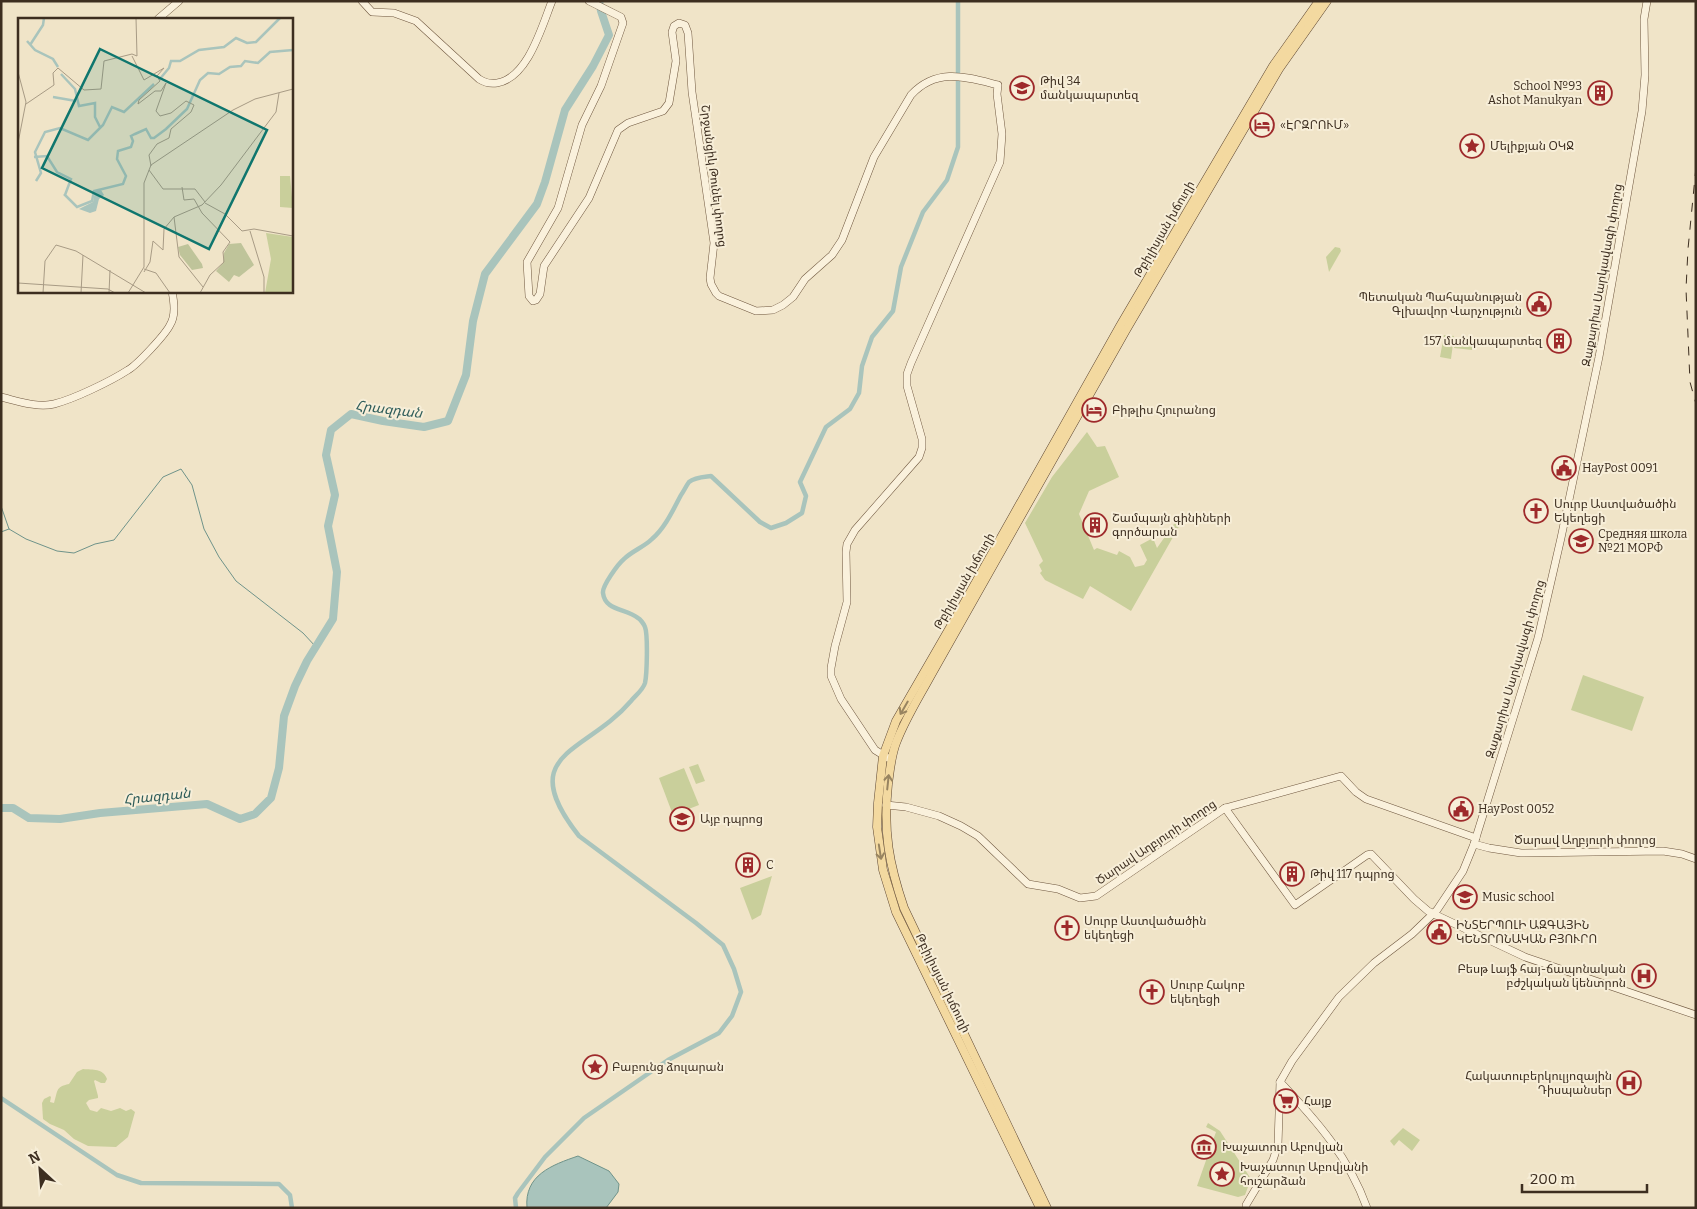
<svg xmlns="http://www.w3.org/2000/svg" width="1697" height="1209" font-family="Bitter,'Noto Sans Armenian',serif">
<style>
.green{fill:#c9cf9b}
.water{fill:#a9c4bc;stroke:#6f938a}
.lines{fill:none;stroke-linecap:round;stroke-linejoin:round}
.stream{stroke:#6f938a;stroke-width:1}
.canal{stroke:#a9c4bc;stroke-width:4.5}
.river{stroke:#a9c4bc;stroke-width:8}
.secondary-casing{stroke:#6f573f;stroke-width:8}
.primary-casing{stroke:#5b4430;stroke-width:9}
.secondary{stroke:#faf1dc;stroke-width:7}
.primary{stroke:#f3d9a0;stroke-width:8}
.rail{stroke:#3d2e20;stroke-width:1;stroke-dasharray:9 9;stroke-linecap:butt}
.oneway{stroke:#988460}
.labels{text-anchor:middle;stroke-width:4;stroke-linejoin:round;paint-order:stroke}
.poi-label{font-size:12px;fill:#3d2e20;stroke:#f7eed8;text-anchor:start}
.street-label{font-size:12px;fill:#3d2e20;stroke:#f7eed8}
.water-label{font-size:14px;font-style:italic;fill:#2f5d5a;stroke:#f7eed8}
.inset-river{fill:none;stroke:#a9c4bc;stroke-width:2.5}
.inset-road{fill:none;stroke:#a89b85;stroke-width:1}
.view{fill:#0f766e;fill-opacity:0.15;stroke:#0f766e;stroke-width:2.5}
.inset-edge{fill:none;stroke:#3d2e20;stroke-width:2.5}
</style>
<rect width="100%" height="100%" fill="#f0e4c8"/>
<g class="green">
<polygon points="1335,247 1340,248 1341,251 1329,272 1326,257"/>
<polygon points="1444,335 1454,336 1451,359 1440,357"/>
<polygon points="1455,339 1473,341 1472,350 1454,348"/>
<polygon points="1087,432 1097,447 1105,446 1119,477 1089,491 1079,514 1094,550 1097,548 1117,555 1119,551 1130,557 1135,567 1144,565 1147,560 1140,545 1153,538 1157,548 1181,514 1185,516 1131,611 1090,586 1083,599 1045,580 1040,573 1042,571 1039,565 1043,561 1025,523 1052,477"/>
<polygon points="1583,675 1644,697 1632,731 1571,710"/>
<polygon points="698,764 705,781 696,784 689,767"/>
<polygon points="684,768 699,805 673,815 659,778"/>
<polygon points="772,876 761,915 752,920 740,888"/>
<path d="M83 1069C93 1070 103 1068 107 1079L105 1083H101L95 1080 94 1081 98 1096V1098L89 1100 86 1103 90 1110 97 1112 101 1108 111 1111 120 1108 126 1111 131 1109 135 1112 128 1137 116 1147 88 1146 74 1139 64 1130 50 1124 43 1119 42 1103 44 1099 50 1096 51 1097 50 1102 54 1103C58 1091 55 1087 69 1084L77 1072Z"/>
<polygon points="1208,1123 1220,1131 1251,1179 1245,1195 1238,1197 1197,1186 1216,1132 1206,1127"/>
<polygon points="1403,1128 1420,1140 1412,1151 1399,1140 1394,1146 1390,1141"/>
</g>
<path class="water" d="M578 1156 609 1171 619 1184 618 1192 606 1208H527C524 1175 552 1165 578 1156Z"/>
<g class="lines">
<g class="stream">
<polyline points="1,506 9,529 26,539 57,551 74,553 95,544 114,540 163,477 181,469 192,485 204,529 219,557 236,581 303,633 316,647"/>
<polyline points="1,532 9,529"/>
</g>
<g class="canal">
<polyline points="1,1098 117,1175 141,1183 279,1184 290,1195 292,1208"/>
<path d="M516 1208 515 1198 518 1193 545 1157 584 1118 668 1060 719 1033 732 1016 741 992 734 969 723 945 696 923 579 836C513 752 586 754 631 701 635 696 643 690 645 683 647 674 648 635 645 627 644 624 640 619 638 618 626 608 605 611 603 593 602 586 618 564 624 559 632 551 644 547 652 539 665 528 673 510 681 495 684 491 686 486 689 482 695 477 703 477 711 476L760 522 771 528 786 523 802 513 806 496 800 482 826 427 850 409 859 393 862 366 872 337 893 311 901 267 923 212 947 180 958 147V1"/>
</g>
<polyline class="river" points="1,808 13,808 29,818 60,819 100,813 207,804 240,819 255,814 271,798 279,768 284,716 295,686 307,661 333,619 337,572 328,526 335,495 326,455 331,430 351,414 383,421 424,427 448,421 466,375 473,321 485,274 537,204 545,182 565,110 593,66 609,35 601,11 599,1"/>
<g class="secondary-casing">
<g id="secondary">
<path d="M362 1 372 12 394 13 416 21 479 79C485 83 490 84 497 83 528 78 542 26 552 1"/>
<path d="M589 1 621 17 623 23 601 86 582 125 558 208 527 262 529 296 533 301 536 300 540 294 544 266 589 198 618 130 628 123 663 111 669 103 676 61 672 32 674 26 679 23 685 25 688 33 692 92 714 243 710 278 711 284 716 293 719 296 756 311 773 310 783 305 793 297 805 279 832 255 842 240 874 157 911 95C937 67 966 77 998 85L997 94 1002 134 1000 162 911 363 907 374V386L922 439V448L919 457 855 530 847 544 846 552 847 602 835 646 831 668V676L841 699 875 750 888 758"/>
<polyline points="158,19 179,1"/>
<path d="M1 397C18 401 37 408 54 404 74 399 111 381 128 370 137 365 165 335 170 325 176 315 174 302 172 291"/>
<polyline points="886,805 906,807 939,816 961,826 978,836 1028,884 1058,889 1080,898 1096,896 1225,808 1341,776 1356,792 1366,799 1476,838"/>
<polyline points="1225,808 1295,905 1367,855 1371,854 1414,899 1428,911 1438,916 1525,957 1696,1015"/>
<polyline points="1474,844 1489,848 1521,853 1663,851 1682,854 1696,859"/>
<path d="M1280 1082C1316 1120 1349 1157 1367 1208"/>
<polyline points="1246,1208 1246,1205 1273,1160 1278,1145 1280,1082 1292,1061 1339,997 1374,963 1412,934 1437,910 1463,871 1474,844 1538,638 1561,538 1599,357 1642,111 1645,75 1644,19 1647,1"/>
</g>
</g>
<g class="primary-casing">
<g id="primary">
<polyline points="1040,1208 896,912 883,870 877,827 878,803 883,756 896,721 963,605 1120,326 1197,195 1273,66 1319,1"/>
<path d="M1047 1208 904 908C889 864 883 832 888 784 890 770 891 756 896 743 905 719 919 697 931 675L1126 330 1279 69 1327 1"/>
</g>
</g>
<use href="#secondary" class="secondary"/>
<use href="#primary" class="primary"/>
<polyline class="rail" points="1696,167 1688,249 1686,289 1690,382 1696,404"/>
</g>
<defs><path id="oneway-shaft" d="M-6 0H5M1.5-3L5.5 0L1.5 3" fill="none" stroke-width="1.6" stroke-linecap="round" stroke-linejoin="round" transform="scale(1.25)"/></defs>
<g class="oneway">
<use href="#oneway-shaft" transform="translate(904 708) rotate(120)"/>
<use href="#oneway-shaft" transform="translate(888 782) rotate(-84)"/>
<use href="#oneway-shaft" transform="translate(880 852) rotate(81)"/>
</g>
<defs>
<g id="school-ring" transform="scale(1.25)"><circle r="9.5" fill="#f7eed8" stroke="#9e2a2b" stroke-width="1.5"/><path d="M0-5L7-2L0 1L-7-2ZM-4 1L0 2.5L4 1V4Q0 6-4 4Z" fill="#9e2a2b"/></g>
<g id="building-ring" transform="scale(1.25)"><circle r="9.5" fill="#f7eed8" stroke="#9e2a2b" stroke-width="1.5"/><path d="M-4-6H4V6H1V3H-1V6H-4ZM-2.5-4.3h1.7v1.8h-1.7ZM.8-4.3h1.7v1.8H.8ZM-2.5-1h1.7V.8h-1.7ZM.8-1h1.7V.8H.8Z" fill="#9e2a2b"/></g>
<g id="hotel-ring" transform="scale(1.25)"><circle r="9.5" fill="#f7eed8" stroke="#9e2a2b" stroke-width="1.5"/><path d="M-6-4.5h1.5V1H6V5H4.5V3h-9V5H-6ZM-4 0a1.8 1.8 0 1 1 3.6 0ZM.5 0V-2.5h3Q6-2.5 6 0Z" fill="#9e2a2b"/></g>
<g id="sight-ring" transform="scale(1.25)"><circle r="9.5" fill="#f7eed8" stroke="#9e2a2b" stroke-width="1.5"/><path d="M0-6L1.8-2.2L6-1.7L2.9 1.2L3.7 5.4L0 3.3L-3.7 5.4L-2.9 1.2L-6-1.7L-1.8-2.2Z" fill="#9e2a2b"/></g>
<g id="civic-ring" transform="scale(1.25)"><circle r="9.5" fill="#f7eed8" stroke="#9e2a2b" stroke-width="1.5"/><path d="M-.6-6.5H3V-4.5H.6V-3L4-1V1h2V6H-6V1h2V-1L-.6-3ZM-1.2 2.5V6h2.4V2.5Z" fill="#9e2a2b"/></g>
<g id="church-ring" transform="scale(1.25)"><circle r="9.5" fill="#f7eed8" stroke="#9e2a2b" stroke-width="1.5"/><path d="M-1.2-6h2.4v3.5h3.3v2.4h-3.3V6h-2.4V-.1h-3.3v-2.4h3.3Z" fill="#9e2a2b"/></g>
<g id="hospital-ring" transform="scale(1.25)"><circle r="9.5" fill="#f7eed8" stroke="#9e2a2b" stroke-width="1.5"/><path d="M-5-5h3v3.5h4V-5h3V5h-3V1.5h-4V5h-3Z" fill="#9e2a2b"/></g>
<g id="supermarket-ring" transform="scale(1.25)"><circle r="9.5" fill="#f7eed8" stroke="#9e2a2b" stroke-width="1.5"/><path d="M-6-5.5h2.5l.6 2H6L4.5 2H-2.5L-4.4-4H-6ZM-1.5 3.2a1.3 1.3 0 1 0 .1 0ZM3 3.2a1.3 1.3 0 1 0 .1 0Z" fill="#9e2a2b"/></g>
<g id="museum-ring" transform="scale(1.25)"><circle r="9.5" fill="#f7eed8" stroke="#9e2a2b" stroke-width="1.5"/><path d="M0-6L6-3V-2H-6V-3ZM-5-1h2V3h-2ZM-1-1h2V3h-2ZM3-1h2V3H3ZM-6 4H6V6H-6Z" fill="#9e2a2b"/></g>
</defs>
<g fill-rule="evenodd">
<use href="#school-ring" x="1022" y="88"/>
<use href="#building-ring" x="1600" y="93"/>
<use href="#hotel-ring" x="1262" y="125"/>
<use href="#sight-ring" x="1472" y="146"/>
<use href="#civic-ring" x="1539" y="304"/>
<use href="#building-ring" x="1559" y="341"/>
<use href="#hotel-ring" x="1094" y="410"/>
<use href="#civic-ring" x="1564" y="468"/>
<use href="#church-ring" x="1536" y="511"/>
<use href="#building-ring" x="1095" y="525"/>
<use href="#school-ring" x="1581" y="541"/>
<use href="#civic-ring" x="1461" y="809"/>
<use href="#school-ring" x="682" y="819"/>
<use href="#building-ring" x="748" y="865"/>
<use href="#building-ring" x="1292" y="874"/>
<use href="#school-ring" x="1465" y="897"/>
<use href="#church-ring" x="1067" y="928"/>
<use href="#civic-ring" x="1439" y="932"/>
<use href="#hospital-ring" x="1644" y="976"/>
<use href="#church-ring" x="1152" y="992"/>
<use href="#sight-ring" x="595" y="1067"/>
<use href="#hospital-ring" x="1629" y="1083"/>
<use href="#supermarket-ring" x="1286" y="1101"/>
<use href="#museum-ring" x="1204" y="1147"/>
<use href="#sight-ring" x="1222" y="1174"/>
</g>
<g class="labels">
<g class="poi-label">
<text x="1040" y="85">Թիվ 34<tspan x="1040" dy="14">մանկապարտեզ</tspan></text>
<text x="1582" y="90" text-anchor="end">School №93<tspan x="1582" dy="14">Ashot Manukyan</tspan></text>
<text x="1280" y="129">«ԷՐԶՐՈՒՄ»</text>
<text x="1490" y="150">Մելիքյան ՕԿՋ</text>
<text x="1522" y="301" text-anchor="end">Պետական Պահպանության<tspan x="1522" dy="14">Գլխավոր Վարչություն</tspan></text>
<text x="1542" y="345" text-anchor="end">157 մանկապարտեզ</text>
<text x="1112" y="414">Բիթլիս Հյուրանոց</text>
<text x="1582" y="472">HayPost 0091</text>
<text x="1554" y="508">Սուրբ Աստվածածին<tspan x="1554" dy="14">Եկեղեցի</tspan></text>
<text x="1112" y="522">Շամպայն գինիների<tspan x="1112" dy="14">գործարան</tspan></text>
<text x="1598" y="538">Средняя школа<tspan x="1598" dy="14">№21 МОРФ</tspan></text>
<text x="1478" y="813">HayPost 0052</text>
<text x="700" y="823">Այբ դպրոց</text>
<text x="766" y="869">C</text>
<text x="1310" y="878">Թիվ 117 դպրոց</text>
<text x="1482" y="901">Music school</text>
<text x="1084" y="925">Սուրբ Աստվածածին<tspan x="1084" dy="14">եկեղեցի</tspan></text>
<text x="1456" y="929">ԻՆՏԵՐՊՈԼԻ ԱԶԳԱՅԻՆ<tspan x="1456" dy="14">ԿԵՆՏՐՈՆԱԿԱՆ ԲՅՈՒՐՈ</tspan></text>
<text x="1626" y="973" text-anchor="end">Բեսթ Լայֆ հայ-ճապոնական<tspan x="1626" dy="14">բժշկական կենտրոն</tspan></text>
<text x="1170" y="989">Սուրբ Հակոբ<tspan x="1170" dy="14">եկեղեցի</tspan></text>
<text x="612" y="1071">Բաբունց ձուլարան</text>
<text x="1612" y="1080" text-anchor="end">Հակատուբերկուլյոզային<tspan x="1612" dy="14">Դիսպանսեր</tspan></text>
<text x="1304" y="1105">Հայք</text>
<text x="1222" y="1151">Խաչատուր Աբովյան</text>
<text x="1240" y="1171">Խաչատուր Աբովյանի<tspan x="1240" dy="14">հուշարձան</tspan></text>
</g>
<g class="street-label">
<text transform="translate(714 176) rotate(83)" y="4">Շրջանցիկ Թունել փողոց</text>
<text transform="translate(1164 229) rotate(-60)" y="4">Թբիլիսյան խճուղի</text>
<text transform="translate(1602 275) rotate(-80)" y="4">Զաքարիա Սարկավագի փողոց</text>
<text transform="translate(964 581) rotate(-60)" y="4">Թբիլիսյան խճուղի</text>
<text transform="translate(1515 669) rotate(-74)" y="4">Զաքարիա Սարկավագի փողոց</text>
<text x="1585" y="844">Ծարավ Աղբյուրի փողոց</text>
<text transform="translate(1156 842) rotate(-34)" y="4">Ծարավ Աղբյուրի փողոց</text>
<text transform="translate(943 983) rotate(64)" y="4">Թբիլիսյան խճուղի</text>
</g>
<g class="water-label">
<text transform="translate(389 409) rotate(7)" y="5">Հրազդան</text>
<text transform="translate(157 796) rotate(-6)" y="5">Հրազդան</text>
</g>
</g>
<g transform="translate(18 18)">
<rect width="275" height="275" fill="#f0e4c8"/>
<path d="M262 158H272L275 190 262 189ZM248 215 275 219V275H247L253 241Z" fill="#c9cf9b"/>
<path d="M223 225 236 247 221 259 216 257 211 264 198 253 205 245 206 235 211 226ZM170 226 184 246 185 250 174 252 162 237 160 229Z" fill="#bfc49a"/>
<path d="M83 172 86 177 81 181 78 193 72 195 61 191 75 184 77 173Z" fill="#a9c4bc"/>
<path class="inset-river" d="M9 23 17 32 35 41 40 49M12 27 25 7 26 0M43 56 57 71 61 88 77 85V99L82 109M141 62 151 50 153 43H162L181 32 206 29 218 20 229 25 238 24 262 0M35 79 58 83M16 139 29 138 39 154 53 161 47 177M18 163 23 155 17 134 27 114 42 110 70 122 85 107 94 89 106 94 136 66M46 176 59 189 74 183 76 173 105 166 108 158 99 141 100 133 113 129 115 123 113 118 117 116 128 111 133 120H136L148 111 169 91 182 62 190 55 201 56 212 49 223 48 227 43 240 45 252 34 275 32"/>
<path class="inset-road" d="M114 38 126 62 146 50 139 58 142 63 121 82 120 86 137 73H143L148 65 138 93 142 98 153 95 168 83 176 87 173 94 153 111 151 120 139 126 131 137 133 148M0 54 8 84 0 125M8 86 36 67 35 55 40 50 66 72 83 71 86 43 114 36 119 38 118 0M131 152 145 171H177L187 184M164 169 166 182 176 181 184 195 212 224 205 234 206 244 192 257 182 275M187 185 207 196 224 213 236 211 275 218M156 199 161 239 185 269M232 213 246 259V275M135 223 145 232 146 211 156 199 184 187 203 167 258 94 261 75M126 251 138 255 152 275M126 254 132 244 135 223M0 265 90 271 97 275M25 275 27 243 38 227 58 233 128 275M63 275 65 237M91 275 92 252M110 275 126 249V165L133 147 215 92 237 81 275 71"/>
<path class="view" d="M82 31 249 112 191 231 24 150Z"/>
<rect width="275" height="275" class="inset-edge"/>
</g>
<rect width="1697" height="1209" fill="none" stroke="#3d2e20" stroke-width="5"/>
<g transform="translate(40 1169) rotate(334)" stroke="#f7eed8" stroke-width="4" paint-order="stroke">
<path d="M0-4L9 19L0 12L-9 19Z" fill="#3d2e20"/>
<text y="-8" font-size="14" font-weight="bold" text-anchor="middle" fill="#3d2e20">N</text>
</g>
<path d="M1522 1184v8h125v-8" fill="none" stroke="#3d2e20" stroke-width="2.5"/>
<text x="1530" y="1184" font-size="15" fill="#3d2e20" stroke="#f7eed8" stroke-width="4" paint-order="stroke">200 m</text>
</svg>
